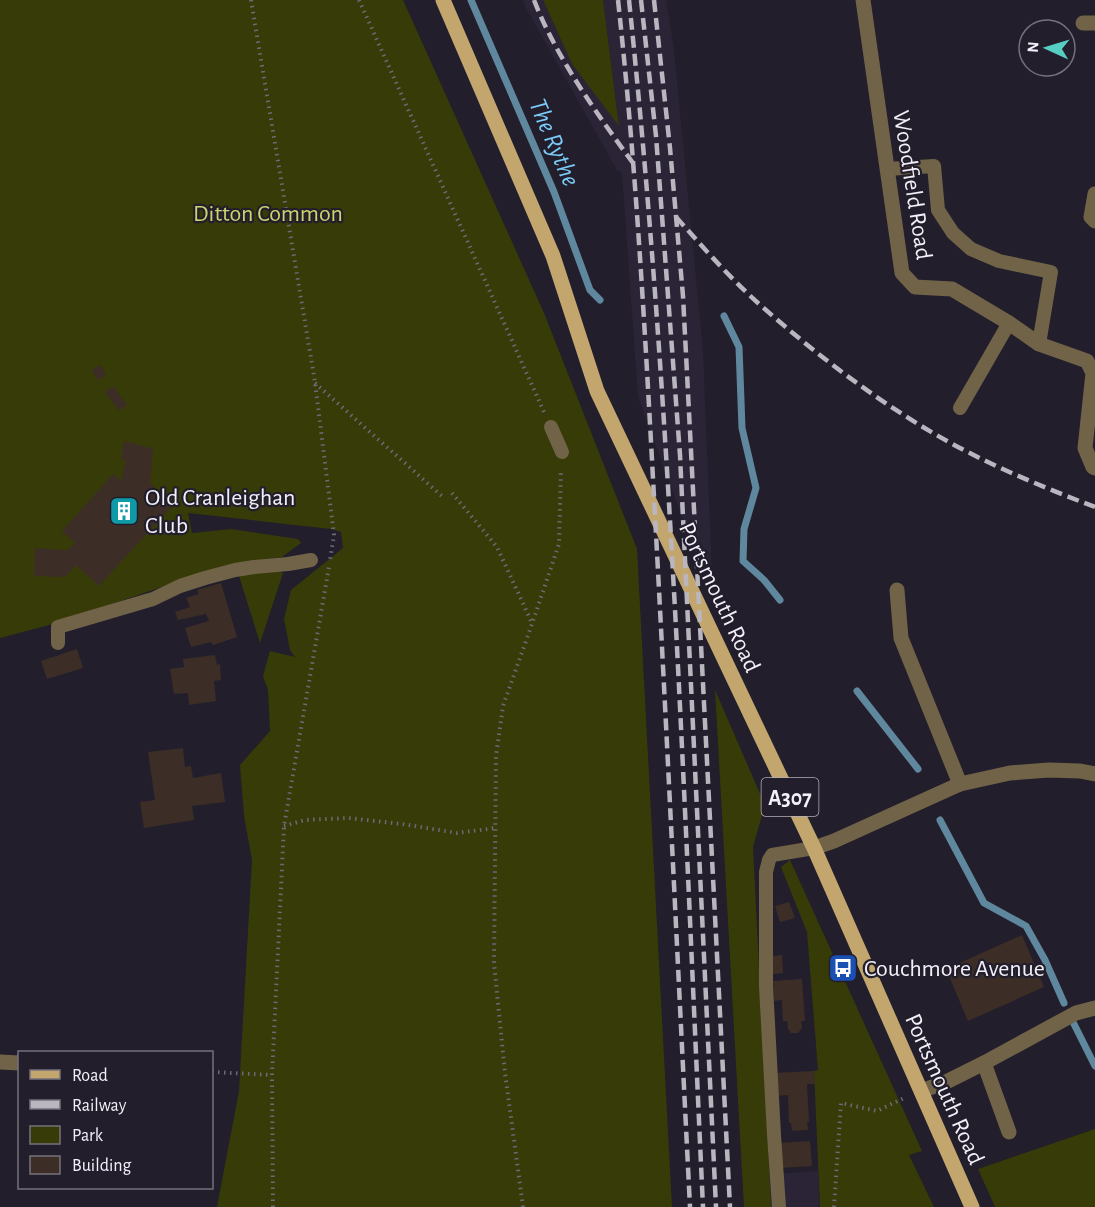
<svg xmlns="http://www.w3.org/2000/svg" width="1095" height="1207" font-family="'Alegreya Sans',sans-serif">
<style>
.built{fill:#2b2437}
.green{fill:#373b07}
.lines{fill:none;stroke-linecap:round;stroke-linejoin:round}
.stream{stroke:#5f889f;stroke-width:7}
.building{fill:#3c2e27}
.path{stroke:#6d6975;stroke-width:4;stroke-dasharray:1.5 4.5;stroke-linecap:butt}
.lane{stroke:#716348;stroke-width:14}
.street{stroke:#716348;stroke-width:15}
.primary{stroke:#c3a66d;stroke-width:15}
.rail{stroke:#b9b6c0;stroke-width:4.5;stroke-dasharray:12 6;stroke-linecap:butt}
.labels{text-anchor:middle;stroke-width:4.5;stroke-linejoin:round;paint-order:stroke}
.shield{fill:#221e2b;stroke:#b4b1bb;stroke-width:1.5}
.shield-label{font-size:22px;font-weight:bold;fill:#f3f0f9}
.street-label{font-size:24px;fill:#f3f0f9;stroke:#221e2b}
.park-label{font-size:24px;fill:#cbd56f;stroke:#221e2b}
.poi-label{font-size:24px;fill:#f3f0f9;stroke:#221e2b;text-anchor:start}
.water-label{font-size:26px;font-style:italic;fill:#7bcaf8;stroke:#221e2b}
</style>
<rect width="100%" height="100%" fill="#221e2b"/>
<g class="built">
<polygon points="523,0 543,0 572,64 619,124 603,0 666,0 674,50 703,351 713,601 638,397 622,173 617,170 526,8"/>
<polygon points="818,1171 819,1207 765,1207 764,1175"/>
</g>
<g class="green">
<polygon points="0,0 403,0 544,313 637,549 672,1207 217,1207 239,1091 252,860 244,816 240,765 270,731 268,690 263,676 270,651 295,657 290,650 284,619 291,590 343,548 341,532 331,529 188,513 192,533 231,529 298,539 301,543 282,557 236,563 200,574 53,624 0,638"/>
<polygon points="543,0 603,0 619,126 572,64"/>
<polygon points="278,571 283,573 260,643 239,576 248,572"/>
<polygon points="715,690 765,805 753,847 771,1207 744,1207"/>
<polygon points="790,860 922,1151 909,1155 934,1207 820,1207 814,1071 818,1070 807,932 781,867"/>
<polygon points="1095,1129 1095,1207 995,1207 978,1169"/>
</g>
<g class="lines">
<g class="stream">
<polyline points="471,0 554,192 590,290 600,300"/>
<polyline points="724,316 739,347 742,428 756,488 744,529 743,561 764,580 780,600"/>
<polyline points="857,691 918,769"/>
<polyline points="940,820 984,903 1026,926 1045,960 1064,1003"/>
<polyline points="1074,1024 1095,1066"/>
</g>
</g>
<g class="building">
<polygon points="100,365 106,375 98,380 92,370"/>
<polygon points="113,386 127,405 119,411 105,392"/>
<polygon points="124,441 153,449 150,483 174,504 99,586 76,565 65,577 34,576 35,548 68,550 75,543 62,531 113,474 121,481 126,460 121,459"/>
<polygon points="221,583 237,637 213,645 211,642 191,647 185,628 209,621 206,614 178,620 175,612 190,607 186,598 199,594 197,590"/>
<polygon points="77,649 83,668 47,679 41,661"/>
<polygon points="215,655 217,665 220,664 221,680 214,681 216,701 189,705 188,693 174,694 170,669 184,667 183,659"/>
<polygon points="183,748 185,767 191,766 193,778 221,773 225,802 192,806 194,820 144,828 140,802 155,800 148,752"/>
<polygon points="789,902 795,918 780,922 775,906"/>
<polygon points="1022,935 1044,987 968,1021 946,969"/>
<polygon points="782,955 783,973 773,974 772,956"/>
<polygon points="802,979 805,1021 801,1021 802,1028 798,1033 791,1033 788,1029 787,1021 783,1021 782,1000 774,1001 773,981"/>
<polygon points="814,1071 815,1084 807,1084 809,1122 807,1122 808,1130 792,1131 791,1123 789,1123 788,1095 776,1096 775,1073"/>
<polygon points="810,1141 812,1166 781,1168 779,1143"/>
</g>
<g class="lines">
<g class="path">
<polyline points="251,0 315,382 334,535 330,560"/>
<polyline points="359,0 544,412"/>
<polyline points="315,383 444,498"/>
<polyline points="452,493 497,547 532,623"/>
<polyline points="284,826 305,820 348,818 402,824 457,833 496,828"/>
<polyline points="212,1072 272,1075"/>
<polyline points="273,1207 272,1075 284,826 329,567"/>
<polyline points="523,1207 505,1073 494,963 496,756 503,706 532,624 559,544 561,469"/>
<polyline points="834,1207 841,1103 877,1111 904,1098"/>
</g>
<g class="lane">
<polyline points="887,169 934,166 938,210 953,233 971,249 999,261 1051,272 1039,344"/>
<polyline points="960,408 1009,323"/>
<polyline points="551,427 562,452"/>
<polyline points="58,643 58,627 153,599 180,586 205,578 235,570 254,567 288,564 311,560"/>
<polyline points="779,1207 774,1135 766,986 766,872 769,860 772,855 814,848"/>
</g>
<g class="street">
<polyline points="863,0 902,273 915,287 952,289 1009,323 1039,344 1087,361 1093,373 1085,448 1093,467 1095,468"/>
<polyline points="1083,23 1095,23"/>
<polyline points="1095,194 1091,217 1095,221"/>
<polyline points="897,590 901,638 960,784"/>
<polyline points="814,848 834,841 960,784 1010,773 1049,770 1080,771 1095,774"/>
<polyline points="0,1062 20,1063"/>
<polyline points="921,1091 946,1082 984,1063"/>
<polyline points="1009,1132 984,1063 1076,1013 1095,1008"/>
</g>
<polyline class="primary" points="443,0 553,256 597,391 814,848 972,1207"/>
<g class="rail">
<path d="M534 0C556 57 597 114 633 163"/>
<path d="M618 0C636 165 645 331 654 497 667 734 678 970 690 1207"/>
<path d="M629 0C671 401 684 804 703 1207"/>
<polyline points="641,0 656,136 680,455 716,1207"/>
<polyline points="654,0 670,148 683,296 730,1207"/>
<path d="M676 217C702 246 728 276 758 303 812 351 870 396 933 433 984 463 1040 486 1095 507"/>
</g>
</g>
<defs>
<g id="building-square" transform="scale(1.5)"><rect x="-9" y="-9" width="18" height="18" rx="4" fill="#0f9aa8" stroke="#221e2b"/><path d="M-4-6H4V6H1V3H-1V6H-4ZM-2.5-4.3h1.7v1.8h-1.7ZM.8-4.3h1.7v1.8H.8ZM-2.5-1h1.7V.8h-1.7ZM.8-1h1.7V.8H.8Z" fill="#fff"/></g>
<g id="bus-square" transform="scale(1.5)"><rect x="-9" y="-9" width="18" height="18" rx="4" fill="#1a4fb4" stroke="#221e2b"/><path d="M-5-6H5V4H4V6H2V4H-2V6H-4V4H-5ZM-3.5-4V0h7V-4ZM-3.5 1.2v1.5H-2V1.2ZM2 1.2v1.5H3.5V1.2Z" fill="#fff"/></g>
</defs>
<g fill-rule="evenodd">
<use href="#building-square" x="124" y="511"/>
<use href="#bus-square" x="843" y="968"/>
</g>
<g class="labels">
<rect class="shield" x="761.5" y="778" width="57" height="38" rx="4.5"/>
<g class="shield-label">
<text x="790" y="805">A307</text>
</g>
<g class="street-label">
<text transform="translate(913 185) rotate(81)" y="8">Woodfield Road</text>
<text transform="translate(720 597) rotate(65)" y="8">Portsmouth Road</text>
<text transform="translate(945 1089) rotate(66)" y="8">Portsmouth Road</text>
</g>
<g class="park-label">
<text x="268" y="221">Ditton Common</text>
</g>
<g class="poi-label">
<text x="145" y="505">Old Cranleighan<tspan x="145" dy="28">Club</tspan></text>
<text x="864" y="976">Couchmore Avenue</text>
</g>
<g class="water-label">
<text transform="translate(555 142) rotate(67)" y="9">The Rythe</text>
</g>
</g>
<rect x="18" y="1051" width="195" height="138" fill="#221e2b" stroke="#76727d" stroke-width="1.5"/>
<rect x="30" y="1070" width="30" height="9" fill="#c3a66d" stroke="#76727d" stroke-width="1.5"/>
<text x="72" y="1081" font-size="18" fill="#f3f0f9">Road</text>
<rect x="30" y="1100" width="30" height="9" fill="#b9b6c0" stroke="#76727d" stroke-width="1.5"/>
<text x="72" y="1111" font-size="18" fill="#f3f0f9">Railway</text>
<rect x="30" y="1126" width="30" height="18" fill="#373b07" stroke="#76727d" stroke-width="1.5"/>
<text x="72" y="1141" font-size="18" fill="#f3f0f9">Park</text>
<rect x="30" y="1156" width="30" height="18" fill="#3c2e27" stroke="#76727d" stroke-width="1.5"/>
<text x="72" y="1171" font-size="18" fill="#f3f0f9">Building</text>
<g transform="translate(1047 48) rotate(274)"><circle r="28" fill="#221e2b" stroke="#76727d" stroke-width="1.5"/>
<path d="M0-4.5L10 22L0 15L-10 22Z" fill="#56cec3"/>
<text y="-9" font-size="16" font-weight="bold" text-anchor="middle" fill="#f3f0f9">N</text>
</g>
</svg>
